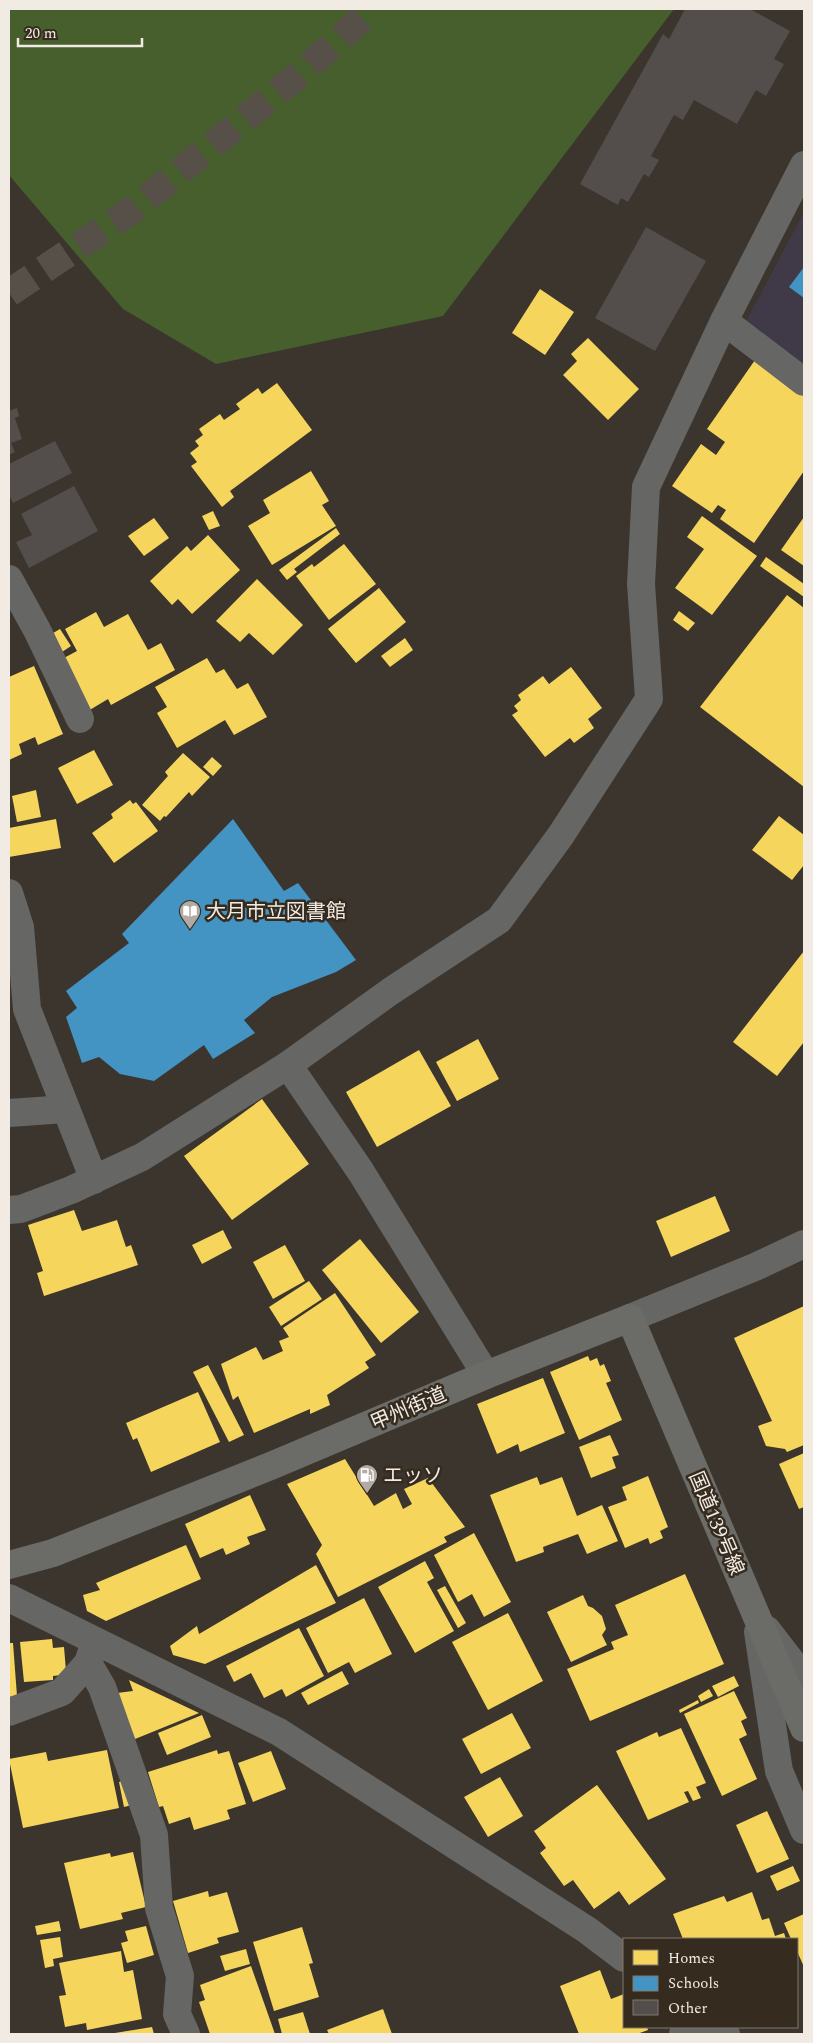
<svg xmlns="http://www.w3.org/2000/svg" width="813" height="2043" font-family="Spectral,'Noto Sans JP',serif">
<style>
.education{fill:#403a48}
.green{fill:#465f2d}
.homes{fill:#f6d55c}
.schools{fill:#4393c3}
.building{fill:#534d4c}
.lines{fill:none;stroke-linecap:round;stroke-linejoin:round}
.highway-tunnel{stroke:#565049;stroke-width:28;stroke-dasharray:28 14;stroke-linecap:butt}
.minor{stroke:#666664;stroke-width:28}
.highway{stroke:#6b6c67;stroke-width:28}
.labels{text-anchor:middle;stroke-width:5;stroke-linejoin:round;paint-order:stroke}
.poi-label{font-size:20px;fill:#f2ebe3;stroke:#352b1f;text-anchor:start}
.street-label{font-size:20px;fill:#f2ebe3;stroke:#352b1f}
</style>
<rect width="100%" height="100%" fill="#3b352e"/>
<polygon class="education" points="804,212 804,374 743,327"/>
<polygon class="green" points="9,9 674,9 443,316 216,364 123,309 9,175"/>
<g class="homes">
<polygon points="540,289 574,312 545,355 512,333"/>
<polygon points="588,338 639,389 608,420 563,375 577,361 571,354"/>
<polygon points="755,360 804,394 804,471 754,543 720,519 726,510 718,505 712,513 672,486 701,444 716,455 725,442 707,429"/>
<polygon points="277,383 312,430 230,491 234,497 222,507 191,466 197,462 190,453 199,446 195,441 203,435 199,429 220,414 224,420 240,409 236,404 258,388 262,394"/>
<polygon points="311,471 329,501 322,505 336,526 272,565 248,526 270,513 263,500"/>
<polygon points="213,511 220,526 209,530 202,516"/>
<polygon points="702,516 757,556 712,615 675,588 704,549 687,537"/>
<polygon points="804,517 804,566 781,550"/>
<polygon points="154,518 169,538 144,556 128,536"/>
<polygon points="336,528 340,534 294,569 297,572 287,580 279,570"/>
<polygon points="208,535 240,570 192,614 178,599 172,605 150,581 187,546 191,551"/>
<polygon points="344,544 376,584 329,620 296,576 312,564 314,567"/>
<polygon points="766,557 804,584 804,597 760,566"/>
<polygon points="257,579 303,625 273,655 249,633 240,642 216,621"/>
<polygon points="379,588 406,622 356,663 328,629"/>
<polygon points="787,595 804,608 804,787 700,707"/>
<polygon points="679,611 695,623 688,631 673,620"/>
<polygon points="96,612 104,627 128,614 148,650 161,643 175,670 111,705 108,699 88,711 60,660 77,651 65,629"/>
<polygon points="60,629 71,646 59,654 48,636"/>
<polygon points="405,638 413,650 390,667 381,656"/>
<polygon points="207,658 216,673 224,669 237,689 248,683 267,717 234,735 225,720 177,748 157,713 167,707 155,687"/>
<polygon points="34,666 63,734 38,745 35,737 19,744 22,754 9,760 9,677"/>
<polygon points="571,667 602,708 588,719 594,728 574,743 570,738 545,757 512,715 518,711 514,706 521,700 518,695 543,676 549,684"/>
<polygon points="94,750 113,785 77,804 58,768"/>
<polygon points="183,753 210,777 192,796 189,792 166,817 164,816 160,821 142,805 168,776 165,772"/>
<polygon points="212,757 222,766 213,776 203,767"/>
<polygon points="36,790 41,817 17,822 12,796"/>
<polygon points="130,800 133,804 136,802 158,831 114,863 92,833 113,818 111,814"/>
<polygon points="779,816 804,835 804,865 792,880 752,850"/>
<polygon points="56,819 61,848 9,857 9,828"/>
<polygon points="804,951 804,1042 777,1076 733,1042"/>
<polygon points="478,1039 499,1079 457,1101 436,1062"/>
<polygon points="419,1050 451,1106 377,1147 346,1092"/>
<polygon points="262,1099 309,1164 232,1220 184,1156"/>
<polygon points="715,1196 730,1231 671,1257 656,1221"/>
<polygon points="74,1210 82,1231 117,1220 126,1247 131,1245 138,1265 44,1296 37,1273 43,1271 28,1225"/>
<polygon points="223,1230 232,1248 202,1264 192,1245"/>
<polygon points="360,1239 419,1312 381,1343 322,1270"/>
<polygon points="285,1245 305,1281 273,1299 253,1262"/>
<polygon points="309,1281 322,1299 281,1326 269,1307"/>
<polygon points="335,1293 376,1355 365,1362 369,1368 327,1395 330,1405 310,1414 310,1409 254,1433 238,1396 233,1400 221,1364 256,1347 263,1360 283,1351 279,1341 289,1337 283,1328"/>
<polygon points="804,1306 804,1445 787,1452 785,1449 766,1446 758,1426 772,1421 734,1338"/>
<polygon points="588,1356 590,1361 597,1358 600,1366 604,1364 611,1381 606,1383 622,1420 579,1440 550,1372"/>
<polygon points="208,1365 244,1435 229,1442 193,1372"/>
<polygon points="543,1378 565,1433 520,1452 518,1444 497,1454 477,1404"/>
<polygon points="198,1392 220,1442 151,1472 137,1438 133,1440 126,1423"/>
<polygon points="610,1435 619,1455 612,1457 616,1468 591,1478 579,1447"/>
<polygon points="804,1453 804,1507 799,1509 779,1464"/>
<polygon points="345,1459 374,1506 396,1493 403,1509 412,1504 404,1489 428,1478 465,1527 444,1537 447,1542 338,1597 316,1554 322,1545 287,1484"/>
<polygon points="648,1476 668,1527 660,1531 663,1538 650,1544 648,1538 625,1548 608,1507 627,1500 622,1487"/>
<polygon points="537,1477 540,1485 562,1477 577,1516 602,1505 618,1541 587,1554 578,1534 543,1547 544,1552 516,1562 490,1495"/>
<polygon points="250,1495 266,1530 247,1537 250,1544 226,1555 223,1548 200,1558 185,1524"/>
<polygon points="474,1533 511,1602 484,1617 472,1594 458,1602 434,1555"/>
<polygon points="186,1545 201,1579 106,1621 87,1611 83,1595 100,1590 96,1583"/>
<polygon points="425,1561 434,1578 427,1582 454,1631 415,1653 378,1587"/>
<polygon points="316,1565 336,1603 205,1664 173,1655 170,1646 197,1626 199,1634"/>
<polygon points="685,1574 724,1664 590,1721 567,1669 614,1649 611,1642 628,1635 615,1605"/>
<polygon points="445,1586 466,1623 458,1628 437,1590"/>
<polygon points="583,1595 588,1606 593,1608 602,1616 606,1629 602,1635 607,1645 571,1662 547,1612"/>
<polygon points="364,1598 392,1654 355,1673 349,1662 328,1673 306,1628"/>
<polygon points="508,1613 543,1681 488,1710 452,1642"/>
<polygon points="299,1628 324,1676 286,1697 282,1689 264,1698 251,1673 234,1682 226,1666"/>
<polygon points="52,1639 53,1648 64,1647 66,1671 61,1672 62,1675 53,1676 53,1680 24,1682 20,1642"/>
<polygon points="9,1643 13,1643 17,1696 9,1697"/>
<polygon points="342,1671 349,1684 308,1705 301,1693"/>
<polygon points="734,1676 739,1686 718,1697 712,1686"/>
<polygon points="129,1680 199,1713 135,1739 117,1693 133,1691"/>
<polygon points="709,1689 713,1696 701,1702 698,1696"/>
<polygon points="734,1691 747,1718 741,1721 747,1735 739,1739 757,1779 722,1796 684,1714"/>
<polygon points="698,1700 699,1703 680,1713 679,1710"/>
<polygon points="512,1713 531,1748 481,1774 462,1739"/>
<polygon points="202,1715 211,1737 167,1755 158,1733"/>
<polygon points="681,1728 706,1783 696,1787 701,1798 693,1801 688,1791 684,1792 689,1802 648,1820 616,1751 657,1732 659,1737"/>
<polygon points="107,1750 119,1808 23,1828 9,1759 46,1752 48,1761"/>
<polygon points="217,1750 218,1754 229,1751 246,1804 227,1810 230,1819 194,1830 190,1817 169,1824 163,1806 159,1807 148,1772"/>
<polygon points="271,1751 286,1789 253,1802 238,1763"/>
<polygon points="500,1777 523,1816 488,1837 464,1797"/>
<polygon points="132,1779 136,1804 124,1807 119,1782"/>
<polygon points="597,1785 666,1879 629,1905 619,1891 594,1909 573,1880 564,1886 540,1853 546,1848 534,1831"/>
<polygon points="767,1811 789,1859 757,1873 736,1825"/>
<polygon points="133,1852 146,1907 121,1913 123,1919 80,1929 64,1863 110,1853 111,1857"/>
<polygon points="793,1866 800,1881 777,1891 770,1876"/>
<polygon points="208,1891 209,1897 227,1892 239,1932 217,1938 219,1943 188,1953 173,1901"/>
<polygon points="752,1892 762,1920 769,1918 775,1936 784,1933 786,1939 683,1939 673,1914 724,1896 727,1902"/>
<polygon points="804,1914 804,1967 797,1951 797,1939 791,1939 784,1923"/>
<polygon points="59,1921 61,1931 37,1935 35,1926"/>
<polygon points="146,1926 154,1955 127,1963 121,1943 128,1941 125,1931"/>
<polygon points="302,1927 313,1963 309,1964 319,1997 274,2011 253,1942"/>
<polygon points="60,1937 63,1957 53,1959 54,1966 45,1968 40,1940"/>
<polygon points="246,1949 250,1964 225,1971 220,1956"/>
<polygon points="121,1951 124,1972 133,1970 142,2019 87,2030 86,2023 65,2027 59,1996 66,1995 59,1963"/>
<polygon points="251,1966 275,2034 210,2034 199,2002 205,2000 200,1985"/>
<polygon points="600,1970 611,1999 624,1994 624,2027 647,2027 648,2030 637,2034 579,2034 560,1986"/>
<polygon points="383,2009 392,2034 329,2034 327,2030"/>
<polygon points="303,2012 310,2034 282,2034 278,2019"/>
<polygon points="152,2027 154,2034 115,2034 115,2033"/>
</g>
<g class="schools">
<polygon points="804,267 804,298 789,287"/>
<polygon points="233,819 284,891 298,883 356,960 336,972 272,997 244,1020 255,1033 213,1059 204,1045 154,1081 120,1074 99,1057 82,1063 66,1017 77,1008 66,991 129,943 122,934"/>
</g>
<g class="building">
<polygon points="685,9 750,9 790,31 774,59 784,64 766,96 756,90 737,124 694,100 683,120 674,115 651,156 659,160 649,177 644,174 628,202 621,198 618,205 580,184 663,34 669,39"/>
<polygon points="646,227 706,261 655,351 595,318"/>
<polygon points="17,408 19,416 15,418 22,439 11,443 15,452 9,455 9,411"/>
<polygon points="55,441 72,473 13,503 9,495 9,464"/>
<polygon points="74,486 98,531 29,568 16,542 32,535 21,514"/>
</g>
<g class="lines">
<polyline class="highway-tunnel" points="9,293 132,210 300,74 372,9"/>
<g class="minor">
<polyline points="724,321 804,382"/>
<polyline points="9,579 37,630 80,719"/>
<polyline points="9,893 20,927 27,1009 94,1180"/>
<polyline points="288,1065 361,1172 486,1375"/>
<polyline points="9,1113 66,1109"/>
<polyline points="9,1210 21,1209 71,1190 142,1157 288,1065 391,991 499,920 561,835 649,699 641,584 646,487 724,321 804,165"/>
<polyline points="630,1318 755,1267 804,1244"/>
<polyline points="9,1598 279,1732 587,1930 624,1958"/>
<polyline points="767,1630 804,1678"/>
<polyline points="758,1632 779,1771 804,1830"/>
<polyline points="88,1663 102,1687 154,1835 159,1908 180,1976 177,2014 186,2034"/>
<polyline points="9,1712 62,1692 88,1663 93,1648"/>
<polyline points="715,2027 726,2034"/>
<polyline points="683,2034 701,2027"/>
</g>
<polyline class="highway" points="9,1565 53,1553 273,1465 486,1375 630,1318 804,1728"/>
</g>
<defs>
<g id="library-pin" transform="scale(1.125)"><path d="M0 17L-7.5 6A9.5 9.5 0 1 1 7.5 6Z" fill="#b2aba4" stroke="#352b1f"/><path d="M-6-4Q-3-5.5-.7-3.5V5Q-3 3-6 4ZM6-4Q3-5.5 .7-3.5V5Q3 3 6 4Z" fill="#fff"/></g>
<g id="fuel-pin" transform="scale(1.125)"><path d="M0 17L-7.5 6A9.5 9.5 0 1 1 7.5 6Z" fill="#b2aba4" stroke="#352b1f"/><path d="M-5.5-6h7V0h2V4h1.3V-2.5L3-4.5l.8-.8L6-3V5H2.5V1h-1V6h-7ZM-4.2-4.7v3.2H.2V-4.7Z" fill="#fff"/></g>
</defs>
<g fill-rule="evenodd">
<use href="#library-pin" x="190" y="911"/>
<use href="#fuel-pin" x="367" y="1475"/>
</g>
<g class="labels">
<g class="poi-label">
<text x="206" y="918">大月市立図書館</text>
<text x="383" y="1482">エッソ</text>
</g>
<g class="street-label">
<text transform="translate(408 1408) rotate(-23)" y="7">甲州街道</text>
<text transform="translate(717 1523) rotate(67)" y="7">国道139号線</text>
</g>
</g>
<rect width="813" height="2043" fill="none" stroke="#f2ebe3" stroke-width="20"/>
<rect x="623" y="1938" width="175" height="90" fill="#352b1f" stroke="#81786d"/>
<rect x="633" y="1950" width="25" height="15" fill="#f6d55c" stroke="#81786d"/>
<text x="668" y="1963" font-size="15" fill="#f2ebe3">Homes</text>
<rect x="633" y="1976" width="25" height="15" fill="#4393c3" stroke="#81786d"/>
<text x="668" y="1988" font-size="15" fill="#f2ebe3">Schools</text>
<rect x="633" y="2000" width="25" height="15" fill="#534d4c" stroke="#81786d"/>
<text x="668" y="2013" font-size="15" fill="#f2ebe3">Other</text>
<path d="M18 38v8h124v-8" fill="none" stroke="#f2ebe3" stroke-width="2.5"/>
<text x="25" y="38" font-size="15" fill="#f2ebe3" stroke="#352b1f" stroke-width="4" paint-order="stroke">20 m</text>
</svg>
